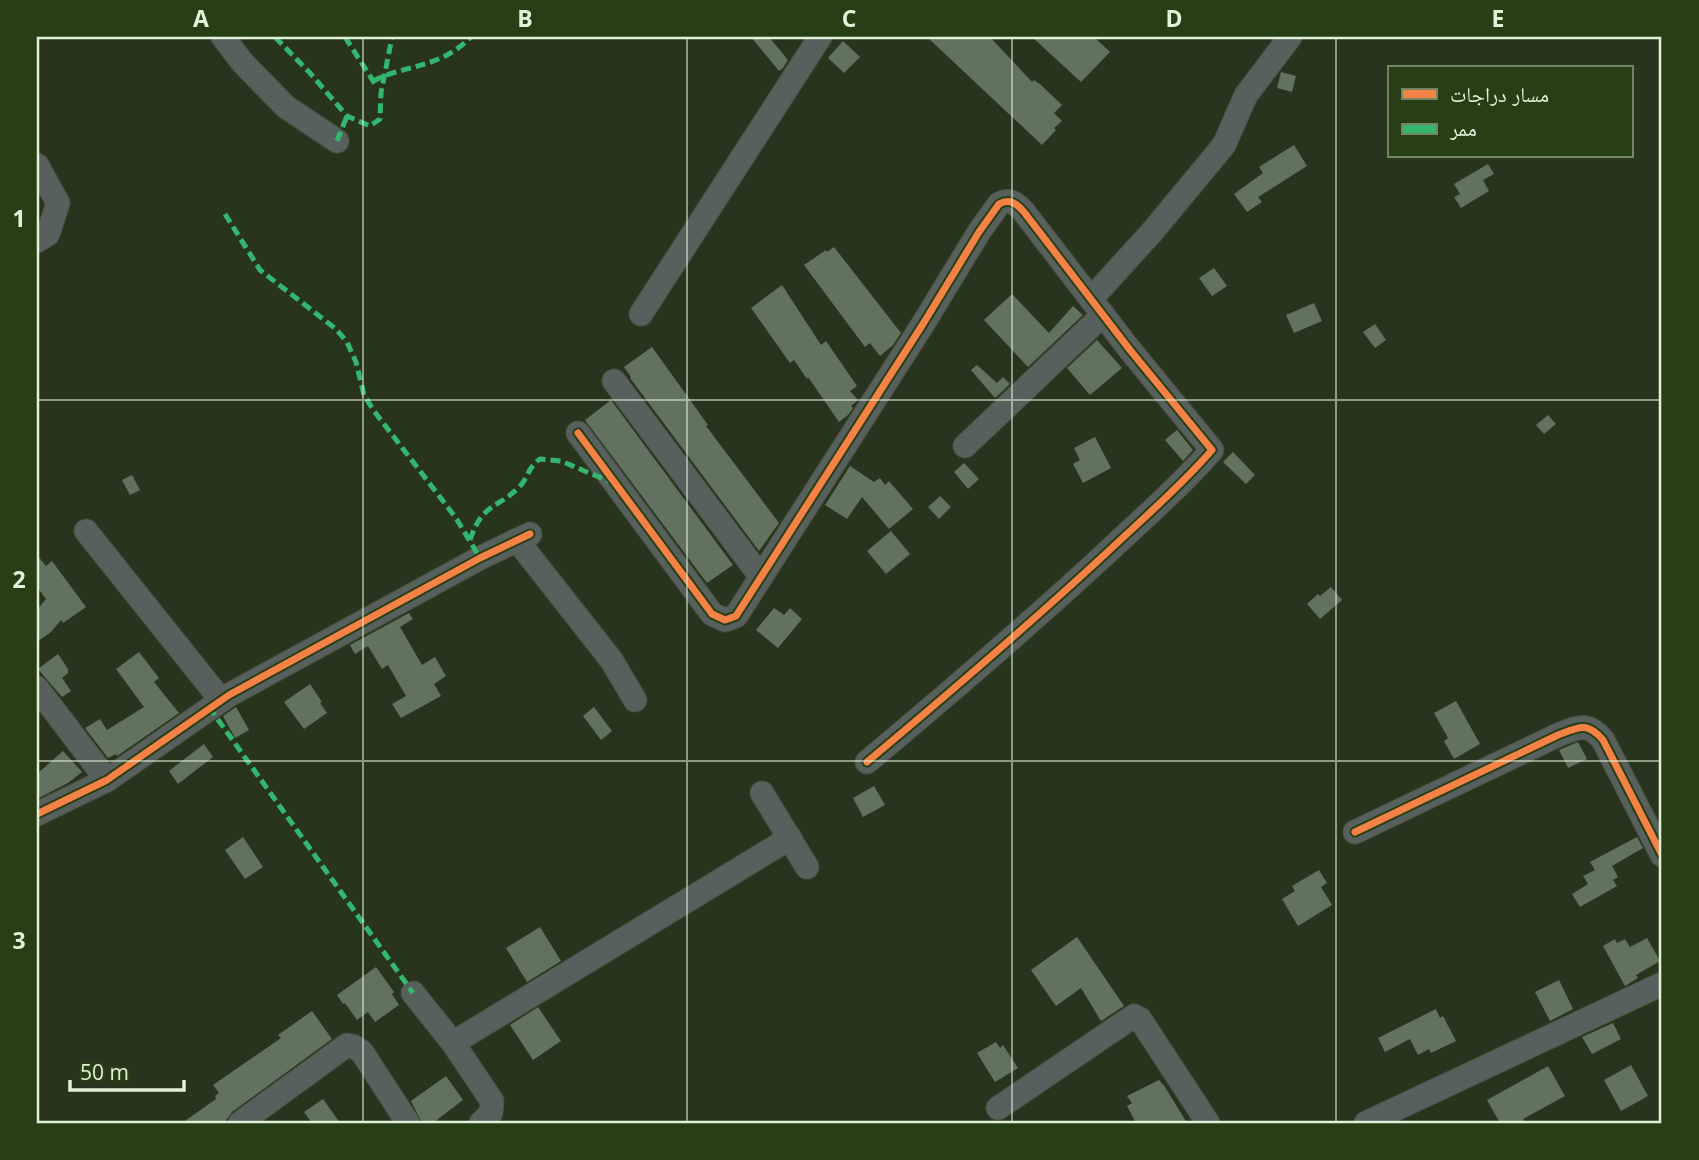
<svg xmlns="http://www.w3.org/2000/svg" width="1699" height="1160" font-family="'Open Sans','Noto Naskh Arabic',sans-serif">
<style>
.building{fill:#61725f}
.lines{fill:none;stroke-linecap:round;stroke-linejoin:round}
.minor-casing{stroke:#47513e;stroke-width:25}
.minor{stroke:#57605d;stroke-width:23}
.quiet{stroke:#33b770;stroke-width:5;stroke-dasharray:10 5;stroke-linecap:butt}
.cycleway-casing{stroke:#283e14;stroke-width:11}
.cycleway{stroke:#f48246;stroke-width:7}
.grid{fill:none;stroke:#e3f1d9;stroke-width:2;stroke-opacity:0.55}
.neatline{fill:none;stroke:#e3f1d9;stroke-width:2.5}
.grid-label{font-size:23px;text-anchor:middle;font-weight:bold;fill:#e3f1d9}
</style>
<rect width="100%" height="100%" fill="#29341e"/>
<g class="building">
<polygon points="751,37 769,37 788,60 783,68 779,71"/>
<polygon points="927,37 990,37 1032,82 1034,80 1041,85 1062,105 1054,113 1062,121 1054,128 1056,130 1042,145"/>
<polygon points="1032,37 1094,37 1110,52 1081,82"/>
<polygon points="843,41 860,57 844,73 828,58"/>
<polygon points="1281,72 1296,76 1292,92 1277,88"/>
<polygon points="1294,145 1307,166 1258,197 1262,202 1247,212 1234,194 1263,173 1259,167"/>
<polygon points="1488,164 1494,174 1483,180 1489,191 1461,208 1454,197 1460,194 1454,184"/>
<polygon points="834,247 901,333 893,345 880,356 870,343 865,347 804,265 826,250 827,252"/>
<polygon points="1214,268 1227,286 1212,296 1199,278"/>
<polygon points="782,285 821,345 826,341 857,386 850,391 858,400 851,406 853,408 848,415 839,422 808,377 807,379 794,360 790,363 751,308"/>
<polygon points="1012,294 1049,333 1073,306 1083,315 1028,367 984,320"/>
<polygon points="1314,303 1322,321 1294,333 1286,315"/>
<polygon points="1375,324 1386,340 1375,348 1363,332"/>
<polygon points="1097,340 1122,368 1090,395 1067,368"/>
<polygon points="652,347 708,425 706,426 779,523 759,551 630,378 631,377 624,367"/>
<polygon points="977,365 997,383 1003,377 1010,384 995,398 971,370"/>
<polygon points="611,400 733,565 707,583 585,420"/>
<polygon points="1548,415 1556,424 1544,434 1536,425"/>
<polygon points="1177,430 1193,450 1183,461 1165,440"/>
<polygon points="1095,437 1111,468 1083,483 1073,464 1080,460 1074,448"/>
<polygon points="1233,452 1255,475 1246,484 1223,462"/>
<polygon points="964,463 979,479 968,489 954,472"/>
<polygon points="850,466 874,482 880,478 885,485 889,481 913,509 889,529 862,497 847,519 825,505"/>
<polygon points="132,475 140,490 130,495 122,480"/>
<polygon points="940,496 951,507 939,519 928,507"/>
<polygon points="891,531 910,554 886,574 867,551"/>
<polygon points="37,555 46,566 52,561 86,607 63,623 61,620 51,632 37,642 37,610 46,599 37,587"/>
<polygon points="1331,587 1342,600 1320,619 1307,604 1318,594 1320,596"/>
<polygon points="774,608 784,615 790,608 802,619 778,648 756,630"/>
<polygon points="409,613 413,619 400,627 422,665 435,657 446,676 434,684 441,696 401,718 392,704 406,696 388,665 382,669 368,646 355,654 350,645"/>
<polygon points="139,652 159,678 154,682 179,713 117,756 116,754 108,758 85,728 100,719 107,730 144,707 116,669"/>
<polygon points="58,654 68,669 68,673 62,678 71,691 62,697 38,669"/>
<polygon points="310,684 322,702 320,703 327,713 304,729 284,702"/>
<polygon points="1456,701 1480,744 1454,759 1444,741 1448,738 1434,713"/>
<polygon points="236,707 249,730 235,738 223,716"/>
<polygon points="594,707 612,731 601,740 583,716"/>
<polygon points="1578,742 1587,759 1568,768 1559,750"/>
<polygon points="204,744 213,757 178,784 169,771"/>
<polygon points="63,751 82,772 68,783 37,799 37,774"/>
<polygon points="874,786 885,805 863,817 853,798"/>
<polygon points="243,837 263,867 245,879 225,850"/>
<polygon points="1637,837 1643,848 1612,866 1618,877 1613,880 1617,886 1580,907 1572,894 1588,884 1583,876 1595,870 1590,862"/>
<polygon points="1319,870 1327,883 1321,887 1332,905 1298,926 1282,899 1295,891 1292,886"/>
<polygon points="540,927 561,961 527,982 506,948"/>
<polygon points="1077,937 1124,1006 1101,1021 1081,988 1056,1006 1031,970"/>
<polygon points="1647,938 1660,961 1636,975 1638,978 1625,986 1603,946 1615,939 1617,943 1625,939 1630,947"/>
<polygon points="376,967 394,992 392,994 399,1005 375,1022 368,1012 357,1020 345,1003 343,1004 337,995"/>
<polygon points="1559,980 1573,1009 1550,1021 1535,992"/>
<polygon points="538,1007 561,1041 533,1060 510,1025"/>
<polygon points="1436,1009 1440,1018 1443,1016 1456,1041 1431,1053 1429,1049 1418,1055 1410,1039 1385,1052 1378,1038"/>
<polygon points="312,1011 332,1039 232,1112 224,1123 182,1123 216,1099 215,1096 219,1093 213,1085 281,1038 278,1035"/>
<polygon points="1613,1023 1621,1039 1592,1054 1582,1037"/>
<polygon points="996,1042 1000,1048 1003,1045 1018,1068 995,1082 977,1053"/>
<polygon points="1631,1065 1648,1096 1621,1111 1604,1080"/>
<polygon points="1548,1066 1565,1096 1523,1119 1526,1123 1500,1123 1487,1100"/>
<polygon points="446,1076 463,1100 433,1123 422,1123 411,1101"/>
<polygon points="1159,1080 1165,1087 1187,1123 1136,1123 1127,1106 1132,1103 1127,1096"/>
<polygon points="323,1099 340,1123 312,1123 304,1112"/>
</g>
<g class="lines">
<g class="minor-casing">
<g id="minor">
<polyline points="223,37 242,62 286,107 337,141"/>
<polyline points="37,165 58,203 48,234 37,241"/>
<polyline points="1091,299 1152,232 1224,145 1246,95 1290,37"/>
<polyline points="641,314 820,37"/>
<polyline points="614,381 761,577"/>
<path d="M578 433 712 614 725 620 736 616 923 324 979 232 999 204C1010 198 1017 204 1024 212L1130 350 1212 450C1178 489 1138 523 1101 558 1025 628 946 696 867 762"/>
<polyline points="965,446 1103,315"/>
<polyline points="86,531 221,700"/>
<polyline points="517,540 612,661 635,700"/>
<polyline points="37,688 107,780"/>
<polyline points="762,793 807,867"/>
<polyline points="37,814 107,780 229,695 480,558 530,534"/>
<path d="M1355 832 1558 735C1579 727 1587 721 1603 740L1662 855"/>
<polyline points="413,993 453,1043 492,1101 491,1113 481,1123"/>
<polyline points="453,1043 790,838"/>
<polyline points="998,1108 1134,1016 1140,1019 1208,1123"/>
<polyline points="240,1123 347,1045 353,1046 362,1052 408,1123"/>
<polyline points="1366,1123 1662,984"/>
</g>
</g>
<use href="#minor" class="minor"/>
<g class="quiet">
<polyline points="275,37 310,73 347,116 370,126 380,119 381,93 392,37"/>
<polyline points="345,37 377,87"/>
<path d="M373 81C410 63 439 69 471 37"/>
<polyline points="337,141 347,116"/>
<polyline points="225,214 260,270 336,329 347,342 356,362 364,395 374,411 456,518 480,558"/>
<path d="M470 540C483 501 498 510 521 485 528 477 529 466 540 459L561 461 613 483"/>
<polyline points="209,707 413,993"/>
</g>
<g class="cycleway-casing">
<g id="cycleway">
<path d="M578 433 712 614 725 620 736 616 923 324 979 232 999 204C1010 198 1017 204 1024 212L1130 350 1212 450C1178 489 1138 523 1101 558 1025 628 946 696 867 762"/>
<polyline points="37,814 107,780 229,695 480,558 530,534"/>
<path d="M1355 832 1558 735C1579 727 1587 721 1603 740L1662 855"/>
</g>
</g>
<use href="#cycleway" class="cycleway"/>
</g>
<path class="grid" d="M363 37V1123M687 37V1123M1012 37V1123M1336 37V1123M37 400H1662M37 761H1662"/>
<rect width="1699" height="1160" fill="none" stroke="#283e14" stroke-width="77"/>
<rect x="1388" y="66" width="245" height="91" fill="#283e14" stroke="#738663" stroke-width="2"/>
<rect x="1402" y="89" width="35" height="10" fill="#f48246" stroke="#738663" stroke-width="2"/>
<text x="1450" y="102" font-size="21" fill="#e3f1d9">مسار دراجات</text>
<rect x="1402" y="124" width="35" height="10" fill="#33b770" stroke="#738663" stroke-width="2"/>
<text x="1450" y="136" font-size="21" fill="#e3f1d9">ممر</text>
<path d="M70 1080v10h114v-10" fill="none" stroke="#e3f1d9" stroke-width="3.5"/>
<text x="80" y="1080" font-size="21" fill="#e3f1d9" stroke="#283e14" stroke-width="5" paint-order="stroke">50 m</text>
<rect x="38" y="38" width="1622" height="1084" class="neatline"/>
<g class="grid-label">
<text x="201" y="27">A</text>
<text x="525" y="27">B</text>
<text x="849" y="27">C</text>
<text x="1174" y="27">D</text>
<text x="1498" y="27">E</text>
<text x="19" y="227">1</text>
<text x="19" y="588">2</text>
<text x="19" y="949">3</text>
</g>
</svg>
